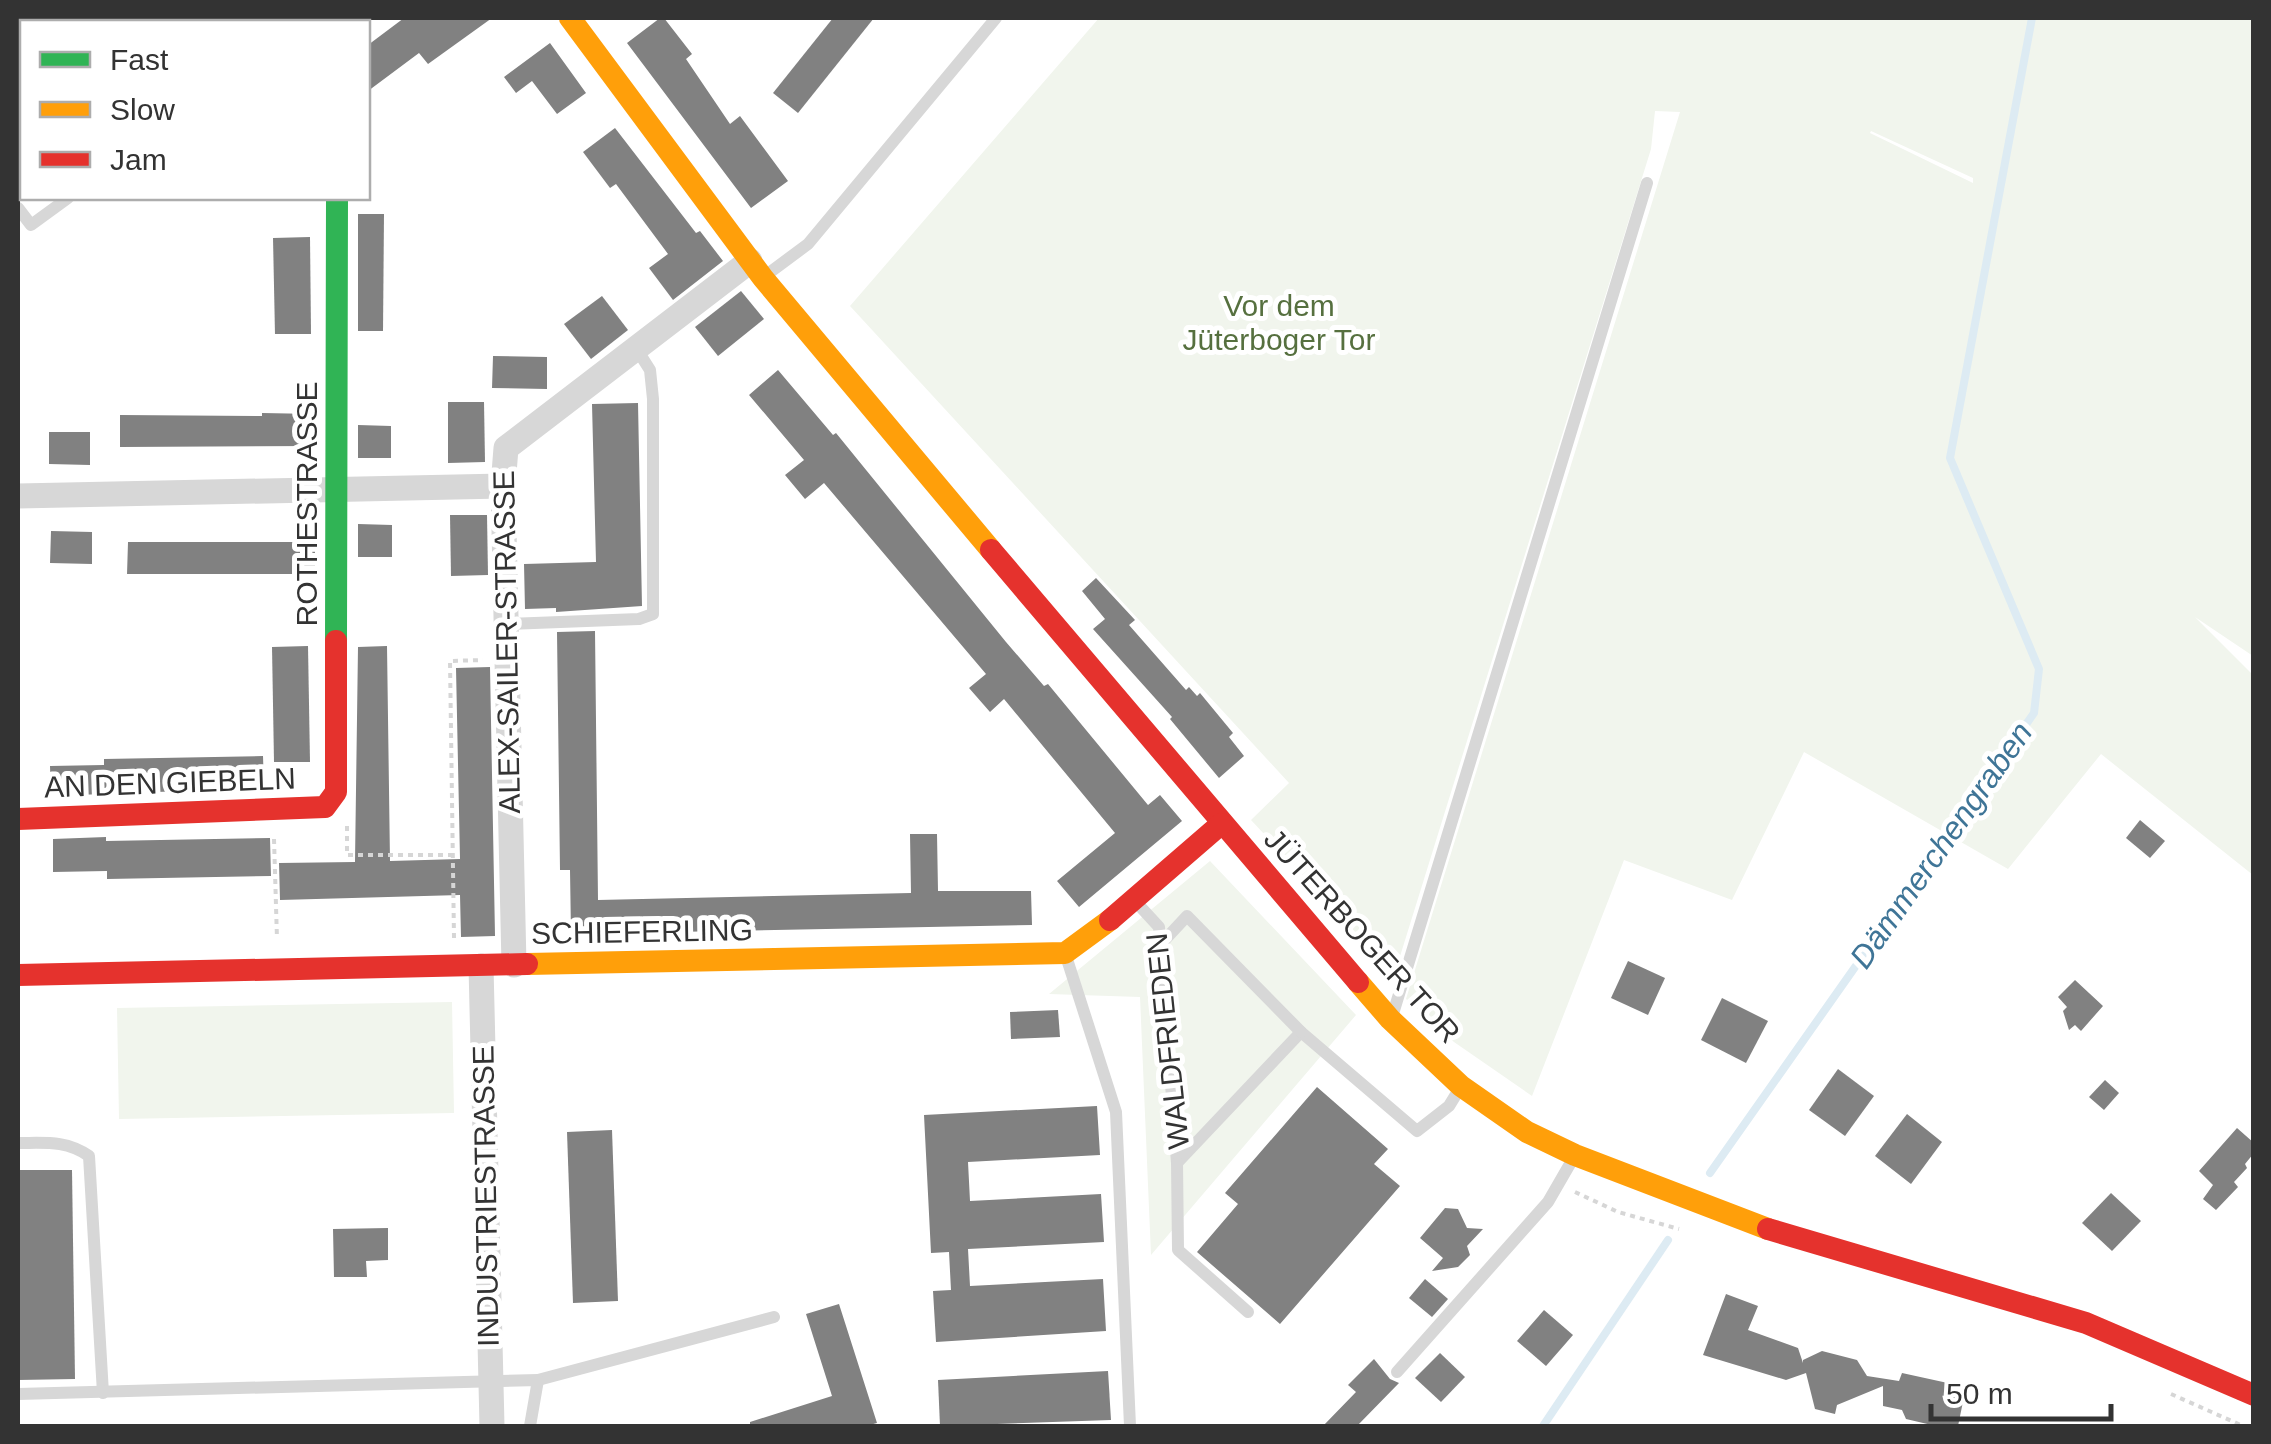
<svg xmlns="http://www.w3.org/2000/svg" width="2271" height="1444" font-family="Helvetica,sans-serif">
<style>
.green{fill:#f1f5ed;fill-rule:evenodd}
.lines{fill:none;stroke-linecap:round;stroke-linejoin:round}
.stream{stroke:#ddebf3;stroke-width:8}
.building{fill:#818181}
.path{stroke:#d6d6d6;stroke-width:4;stroke-dasharray:5 5;stroke-linecap:butt}
.lane{stroke:#d7d7d7;stroke-width:12}
.street{stroke:#d7d7d7;stroke-width:25}
.fast{stroke:#30b455;stroke-width:22}
.slow{stroke:#ff9f0a;stroke-width:22}
.jam{stroke:#e5322d;stroke-width:22}
.labels{text-anchor:middle;stroke-width:10;stroke-linejoin:round;paint-order:stroke}
.park-label{font-size:30px;fill:#56703f;stroke:#fff}
.street-label{font-size:30px;fill:#333;stroke:#fff}
.water-label{font-size:32px;font-style:italic;fill:#3f7597;stroke:#fff}
</style>
<rect width="100%" height="100%" fill="#fff"/>
<g class="green">
<path d="M1099 18H2253V656L2195 617 2253 675V875L2101 754 2008 869 1804 752 1732 900 1624 860 1532 1096 1454 1042 1406 999 1680 112 1655 111 1651 149 1397 966 1385 964 1251 820 1289 783 850 306ZM1871 131 1973 178V183L1870 133Z"/>
<polygon points="1210,861 1356,1015 1151,1255 1140,997 1049,994"/>
<polygon points="452,1002 454,1113 119,1119 117,1008"/>
</g>
<g class="lines">
<g class="stream">
<polyline points="1710,1173 2034,713 2039,669 1950,458 2032,18"/>
<polyline points="1543,1426 1668,1240"/>
</g>
</g>
<g class="building">
<polygon points="404,18 492,18 428,64 419,53 368,91 368,45"/>
<polygon points="660,18 664,18 692,54 686,59 730,124 740,116 788,181 751,208 627,43"/>
<polygon points="833,18 874,18 798,113 773,93"/>
<polygon points="550,43 586,93 557,114 532,81 516,93 504,77"/>
<polygon points="615,128 696,233 700,231 723,261 673,300 649,268 668,254 616,184 610,188 583,152"/>
<polygon points="358,214 384,214 383,331 358,331"/>
<polygon points="310,237 311,334 275,334 273,238"/>
<polygon points="741,291 764,319 718,356 695,327"/>
<polygon points="602,296 628,330 591,359 564,324"/>
<polygon points="493,356 547,357 547,389 492,388"/>
<polygon points="778,370 833,435 836,433 1006,642 1044,686 1048,684 1148,805 1160,795 1182,821 1079,907 1057,881 1115,833 1004,699 990,712 969,688 986,674 824,483 805,499 785,475 804,460 749,395"/>
<polygon points="448,402 484,402 485,462 448,463"/>
<polygon points="638,403 642,606 556,612 556,608 525,609 524,564 596,562 592,404"/>
<polygon points="262,413 315,414 315,446 120,447 120,415 262,416"/>
<polygon points="358,425 391,426 391,458 358,458"/>
<polygon points="49,432 90,432 90,465 49,464"/>
<polygon points="450,515 487,515 488,575 451,576"/>
<polygon points="358,524 392,525 392,557 358,557"/>
<polygon points="51,531 92,532 92,564 50,563"/>
<polygon points="128,542 315,542 315,574 127,574"/>
<polygon points="1096,578 1135,620 1129,625 1186,690 1189,687 1197,696 1200,693 1233,733 1229,737 1244,756 1219,778 1170,719 1172,717 1093,629 1105,619 1082,591"/>
<polygon points="595,631 598,900 911,893 910,834 937,834 938,891 1031,891 1032,925 571,934 570,870 560,870 557,632"/>
<polygon points="308,646 310,762 274,762 272,647"/>
<polygon points="387,646 390,861 460,859 456,668 490,667 495,936 461,937 460,895 280,900 279,863 355,862 358,647"/>
<polygon points="263,756 264,788 51,796 50,766 104,765 104,759"/>
<polygon points="2140,820 2165,841 2150,858 2126,838"/>
<polygon points="106,837 106,841 270,838 271,876 107,879 107,871 53,872 53,839"/>
<polygon points="1628,961 1665,978 1648,1015 1611,998"/>
<polygon points="2075,980 2103,1006 2081,1031 2075,1025 2069,1030 2063,1011 2067,1007 2058,997"/>
<polygon points="1722,998 1768,1021 1746,1063 1701,1040"/>
<polygon points="1058,1010 1060,1037 1011,1039 1010,1012"/>
<polygon points="1838,1069 1874,1096 1845,1136 1809,1110"/>
<polygon points="2105,1080 2119,1093 2104,1110 2089,1097"/>
<polygon points="1317,1087 1388,1149 1374,1164 1400,1186 1280,1324 1197,1252 1238,1204 1225,1193"/>
<polygon points="1097,1106 1100,1155 968,1162 970,1201 1101,1194 1104,1242 968,1249 970,1286 1103,1279 1106,1331 936,1342 933,1291 951,1290 949,1252 931,1253 924,1115"/>
<polygon points="1907,1114 1942,1142 1911,1184 1875,1156"/>
<polygon points="2237,1128 2254,1143 2254,1153 2245,1164 2247,1168 2234,1182 2238,1187 2216,1210 2203,1199 2213,1185 2199,1171"/>
<polygon points="612,1130 618,1301 573,1303 567,1132"/>
<polygon points="18,1170 72,1170 75,1379 18,1380"/>
<polygon points="2111,1193 2141,1221 2112,1251 2082,1223"/>
<polygon points="1445,1208 1458,1209 1467,1228 1483,1229 1467,1246 1470,1255 1458,1267 1432,1271 1443,1258 1420,1238"/>
<polygon points="388,1228 388,1260 366,1261 367,1277 334,1277 333,1229"/>
<polygon points="1425,1279 1448,1299 1432,1317 1409,1298"/>
<polygon points="1726,1294 1758,1306 1748,1330 1798,1348 1803,1363 1803,1360 1822,1351 1857,1360 1867,1376 1899,1381 1902,1373 1966,1387 1958,1426 1936,1426 1906,1419 1902,1410 1883,1406 1883,1386 1837,1405 1835,1414 1815,1409 1806,1373 1786,1380 1703,1355"/>
<polygon points="839,1304 877,1423 866,1426 750,1426 750,1422 832,1396 806,1314"/>
<polygon points="1544,1310 1573,1335 1546,1366 1517,1341"/>
<polygon points="1440,1353 1465,1377 1441,1402 1415,1378"/>
<polygon points="1374,1359 1390,1379 1399,1383 1357,1426 1323,1426 1356,1392 1348,1385"/>
<polygon points="1108,1371 1111,1420 940,1426 938,1380"/>
</g>
<g class="lines">
<g class="path">
<polyline points="347,826 347,855 453,855"/>
<polyline points="274,839 277,939"/>
<polyline points="454,938 450,661 483,660"/>
<polyline points="1575,1192 1618,1212 1679,1229"/>
<polyline points="2171,1394 2243,1426"/>
</g>
<g class="lane">
<polyline points="200,18 204,22"/>
<polyline points="18,208 31,225 68,198"/>
<polyline points="765,276 808,244 996,18"/>
<polyline points="506,624 639,619 653,614 653,399 650,370 636,348"/>
<polyline points="1136,902 1159,927 1177,1163 1301,1032 1417,1131 1449,1106 1460,1088"/>
<polyline points="1160,945 1187,916 1301,1032"/>
<polyline points="1065,953 1116,1112 1130,1426"/>
<polyline points="1392,1017 1647,183"/>
<path d="M18 1143C45 1143 66 1140 89 1156L103 1393"/>
<polyline points="1177,1163 1178,1250 1248,1312"/>
<polyline points="1397,1372 1548,1202 1574,1157"/>
<polyline points="538,1380 774,1317"/>
<polyline points="18,1394 538,1380 530,1426"/>
</g>
<g class="street">
<polyline points="18,496 503,486"/>
<polyline points="514,965 503,486 506,448 750,261"/>
<polyline points="481,966 492,1426"/>
</g>
<polyline class="fast" points="336,641 337,198"/>
<g class="slow">
<polyline points="570,18 763,278 991,550"/>
<polyline points="527,964 1065,953 1110,920"/>
<polyline points="1358,982 1390,1019 1461,1086 1527,1132 1575,1155 1768,1229"/>
</g>
<g class="jam">
<polyline points="991,550 1358,982"/>
<polyline points="18,819 325,807 336,792 336,641"/>
<polyline points="1110,920 1221,824"/>
<polyline points="18,975 527,964"/>
<polyline points="1768,1229 2086,1323 2254,1395"/>
</g>
</g>
<g class="labels">
<g class="park-label">
<text x="1279" y="316">Vor dem<tspan x="1279" dy="34">Jüterboger Tor</tspan></text>
</g>
<g class="street-label">
<text transform="translate(307 504) rotate(-90)" y="10">ROTHESTRASSE</text>
<text transform="translate(507 642) rotate(-91)" y="10">ALEX-SAILER-STRASSE</text>
<text transform="translate(170 783) rotate(-2)" y="10">AN DEN GIEBELN</text>
<text transform="translate(642 932) rotate(-1)" y="10">SCHIEFERLING</text>
<text transform="translate(1362 936) rotate(48)" y="10">JÜTERBOGER TOR</text>
<text transform="translate(1168 1041) rotate(-96)" y="10">WALDFRIEDEN</text>
<text transform="translate(486 1196) rotate(-91)" y="10">INDUSTRIESTRASSE</text>
</g>
<g class="water-label">
<text transform="translate(1941 845) rotate(-55)" y="11">Dämmerchengraben</text>
</g>
</g>
<rect width="2271" height="1444" fill="none" stroke="#333333" stroke-width="40"/>
<rect x="20" y="20" width="350" height="180" fill="#ffffff" stroke="#adadad" stroke-width="2.5"/>
<rect x="40" y="52" width="50" height="15" fill="#30b455" stroke="#adadad" stroke-width="2.5"/>
<text x="110" y="70" font-size="30" fill="#333333">Fast</text>
<rect x="40" y="102" width="50" height="15" fill="#ff9f0a" stroke="#adadad" stroke-width="2.5"/>
<text x="110" y="120" font-size="30" fill="#333333">Slow</text>
<rect x="40" y="152" width="50" height="15" fill="#e5322d" stroke="#adadad" stroke-width="2.5"/>
<text x="110" y="170" font-size="30" fill="#333333">Jam</text>
<path d="M1931 1404v15h180v-15" fill="none" stroke="#333333" stroke-width="5"/>
<text x="1946" y="1404" font-size="30" fill="#333333" stroke="#ffffff" stroke-width="8" paint-order="stroke">50 m</text>
</svg>
